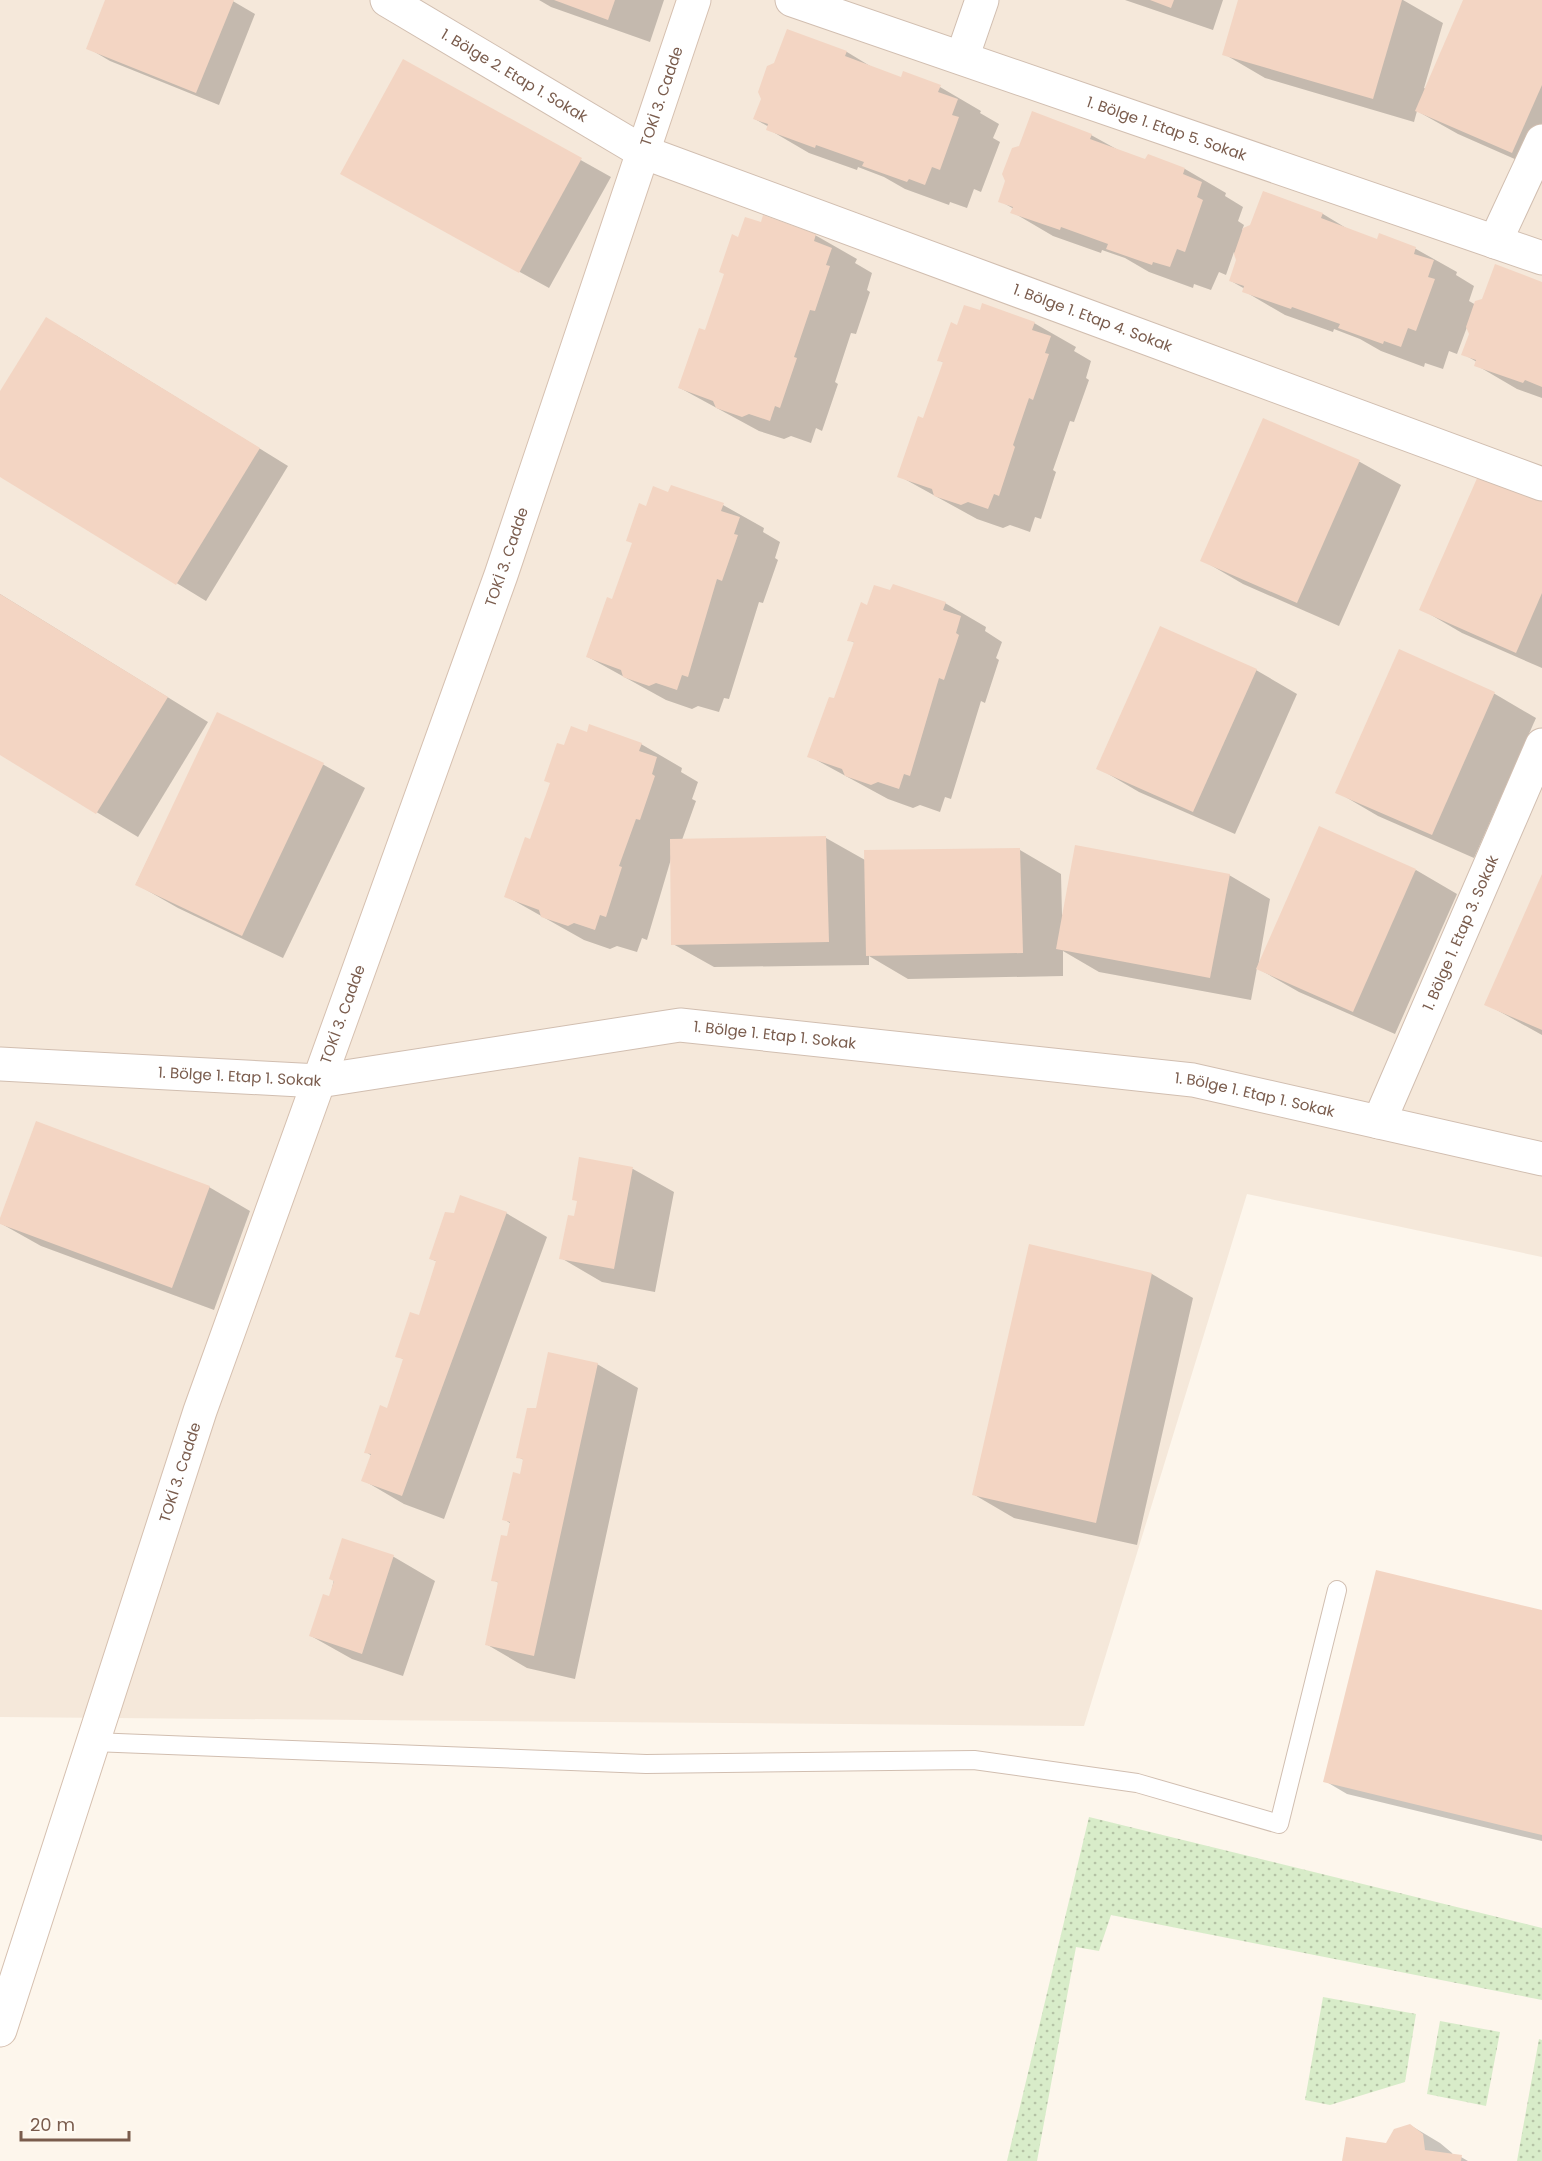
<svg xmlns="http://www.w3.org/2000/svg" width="1542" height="2161" font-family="Poppins,sans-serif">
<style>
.residential{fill:#f5e8da}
.grass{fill:url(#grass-dots)}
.shadow{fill:#0003}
.building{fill:#f3d5c3}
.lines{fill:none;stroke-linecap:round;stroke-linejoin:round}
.service-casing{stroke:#d1beb0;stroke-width:20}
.minor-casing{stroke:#d1beb0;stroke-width:35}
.tertiary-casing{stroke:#d1beb0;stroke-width:35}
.secondary-casing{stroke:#d6c0b0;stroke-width:35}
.service{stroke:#fff;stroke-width:18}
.minor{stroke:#fff;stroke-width:33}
.tertiary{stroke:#fff;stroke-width:33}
.secondary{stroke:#fff;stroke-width:33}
.labels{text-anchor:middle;stroke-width:4.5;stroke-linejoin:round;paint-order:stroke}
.street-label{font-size:15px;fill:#7a5c4d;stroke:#fffaf3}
</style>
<defs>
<pattern id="grass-dots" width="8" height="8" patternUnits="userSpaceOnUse" patternTransform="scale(1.5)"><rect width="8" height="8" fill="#d8ecc9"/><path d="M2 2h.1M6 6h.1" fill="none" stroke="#b4c2a5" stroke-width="1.8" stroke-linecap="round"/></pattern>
</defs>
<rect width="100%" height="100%" fill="#fdf6ec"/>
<polygon class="residential" points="0,0 1542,0 1542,1257 1247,1194 1084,1726 0,1717"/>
<g class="grass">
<polygon points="1089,1817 1542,1928 1542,2000 1111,1915 1099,1951 1076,1947 1037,2161 1007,2161"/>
<polygon points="1323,1997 1416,2014 1405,2082 1330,2105 1305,2100"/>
<polygon points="1440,2021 1500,2032 1486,2106 1427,2094"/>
<polygon points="1539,2039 1542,2040 1542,2161 1517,2161"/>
</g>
<g class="shadow">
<polygon points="107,0 231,0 255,14 219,105 110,61 88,48"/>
<polygon points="539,0 664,0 650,42 551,7"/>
<polygon points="1125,0 1223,0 1213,30"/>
<polygon points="1240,0 1403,0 1443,23 1424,88 1426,89 1465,0 1542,0 1542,171 1458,134 1417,111 1414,122 1265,78 1224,54"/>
<polygon points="788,31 847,52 875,69 902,79 940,87 981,111 980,113 999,124 993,138 1000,142 981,192 974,189 967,208 950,202 949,205 905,189 884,177 858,167 857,170 809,153 768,129 769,127 755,119"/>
<polygon points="404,61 611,177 549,288 371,190"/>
<polygon points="1091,135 1120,151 1146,161 1149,156 1185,169 1226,193 1225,196 1243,207 1238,221 1244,225 1242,230 1251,226 1264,192 1323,214 1351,231 1378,241 1380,235 1416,249 1457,272 1456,275 1474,286 1469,301 1476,305 1542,284 1542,398 1517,389 1476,365 1477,362 1463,354 1470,334 1467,327 1457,354 1449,351 1443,369 1425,363 1424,367 1381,351 1360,339 1334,329 1333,332 1285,315 1244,291 1245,289 1231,281 1238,260 1234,252 1226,275 1219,272 1211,290 1194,284 1193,288 1149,272 1125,258 1102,250 1101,253 1053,236 1012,212 1014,209 1000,201"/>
<polygon points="815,235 857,259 855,263 872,273 867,290 870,292 856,334 851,333 835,382 838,384 822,431 816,428 811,443 791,436 784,439 759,431 680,388 705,332 739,239"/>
<polygon points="1034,323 1076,347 1074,351 1091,361 1086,378 1089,380 1074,422 1070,421 1053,470 1056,472 1041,519 1035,517 1030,532 1010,525 1003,528 977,519 899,476 924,420 944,363 939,360 958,327"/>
<polygon points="75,335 288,466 206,601 0,475 0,394"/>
<polygon points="1264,420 1360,462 1401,485 1339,626 1243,584 1202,560"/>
<polygon points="669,494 723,505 764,528 763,532 780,542 775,558 778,560 763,603 759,602 729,699 724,698 719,712 698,706 692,709 666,700 588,657 613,601 647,508"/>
<polygon points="1542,495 1542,668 1462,633 1421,609"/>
<polygon points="0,594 208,722 138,837 0,754"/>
<polygon points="945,603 986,627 985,631 1002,642 996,658 999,660 985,703 981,701 951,799 945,797 940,812 920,805 913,808 888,799 809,756 835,700 855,643 849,640 868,607"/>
<polygon points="1400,651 1495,694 1536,718 1474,858 1378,816 1337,792"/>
<polygon points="1256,670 1297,694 1235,834 1139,792 1098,768"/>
<polygon points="218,714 324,765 365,788 283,958 178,908 136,884"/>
<polygon points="588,733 641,744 682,768 681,772 698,782 692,799 696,801 682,840 826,838 865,860 865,852 1020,850 1061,874 1062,915 1229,875 1270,899 1258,967 1416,870 1457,894 1395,1034 1299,992 1257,968 1251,1000 1099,972 1063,951 1063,976 908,979 869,956 869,965 714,967 673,944 671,859 647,940 642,938 637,952 617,946 610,949 584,940 506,896 531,840 565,747"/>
<polygon points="1542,878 1542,1035 1486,1004"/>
<polygon points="581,1159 633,1169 674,1192 655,1292 602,1282 561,1258 575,1218 578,1202"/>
<polygon points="209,1187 250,1211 214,1310 41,1246 0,1223"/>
<polygon points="506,1213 547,1237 444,1519 404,1504 363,1480 372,1456 366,1452 388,1410 405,1360 397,1356 420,1316 438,1262 431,1259"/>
<polygon points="1030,1246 1152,1274 1193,1298 1137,1545 1014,1518 973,1494"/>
<polygon points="597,1364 638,1388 575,1679 527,1668 486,1644 499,1583 493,1580 508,1538 511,1524 504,1519 521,1475 524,1460 518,1457 537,1409"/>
<polygon points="343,1540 394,1557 435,1581 403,1676 352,1659 311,1636 330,1597"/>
<polygon points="1542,1612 1542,1841 1347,1794 1325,1781"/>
<polygon points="1410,2125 1440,2143 1452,2153 1453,2155 1461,2157 1468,2161 1344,2161 1387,2145"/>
</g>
<g class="building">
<polygon points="105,0 234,0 196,93 86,49"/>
<polygon points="554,0 615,0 608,20"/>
<polygon points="1150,0 1174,0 1171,8"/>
<polygon points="1238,0 1402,0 1373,99 1222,55"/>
<polygon points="1463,0 1542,0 1542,85 1512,153 1415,111"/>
<polygon points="787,29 847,51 845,56 901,77 903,71 941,85 938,92 958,99 952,115 959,117 940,170 932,167 925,185 909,179 907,182 862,166 864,162 816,145 815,148 766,130 768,124 753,119 761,99 758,92 767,66 774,63"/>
<polygon points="403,59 582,158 519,273 340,174"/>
<polygon points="1032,111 1092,134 1090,139 1145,159 1148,154 1185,168 1183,174 1202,182 1197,197 1203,200 1185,252 1177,249 1170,267 1153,262 1152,265 1106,249 1108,244 1061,227 1060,230 1010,213 1013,207 998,202 1005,181 1002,174 1012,148 1019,146"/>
<polygon points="1263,191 1323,213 1321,218 1377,239 1379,233 1416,247 1414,254 1434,260 1428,277 1435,279 1416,331 1408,328 1401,347 1384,341 1383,344 1338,328 1340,324 1292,307 1291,309 1242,292 1244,286 1229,281 1236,260 1234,254 1243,228 1250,225"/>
<polygon points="763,215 816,234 814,241 832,248 826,265 830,266 815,311 810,310 794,357 797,358 780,408 775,406 770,421 749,414 742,417 716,408 713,401 678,388 699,328 705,330 724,274 719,272 732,234 738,237 745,217 761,222"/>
<polygon points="1495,264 1542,282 1542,387 1525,380 1523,383 1474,366 1476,360 1461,355 1469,334 1466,327 1475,301 1482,299"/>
<polygon points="982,303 1035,322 1032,330 1051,336 1045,353 1049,354 1033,400 1029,398 1013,445 1015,447 999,496 994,494 988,509 968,502 961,505 934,496 932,489 897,477 918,416 923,418 943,362 937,361 951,322 957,325 964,305 980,310"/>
<polygon points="46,317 260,448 176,585 0,477 0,391"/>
<polygon points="1263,418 1360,460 1297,603 1200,561"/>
<polygon points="1482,467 1542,493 1542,593 1516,653 1419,610"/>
<polygon points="671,485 724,503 721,511 740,517 734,534 738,535 722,581 717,579 688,677 682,675 677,690 656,683 649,686 623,677 621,670 586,657 607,597 612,599 632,543 626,541 639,503 646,506 653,486 668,492"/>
<polygon points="893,584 946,602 943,610 961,616 956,633 959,635 944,680 939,678 910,776 904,774 899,789 878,782 871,785 845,776 842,769 807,757 829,697 834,698 854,642 847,641 861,602 867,605 874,585 890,590"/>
<polygon points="0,594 168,697 96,814 0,755"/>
<polygon points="1160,626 1257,669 1193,812 1096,769"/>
<polygon points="1399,649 1495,692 1432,835 1335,793"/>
<polygon points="217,712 324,763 242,936 135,885"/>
<polygon points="589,724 642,743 639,751 657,757 652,774 655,776 640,820 636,819 619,866 622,867 606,917 600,915 595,930 574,923 568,926 541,917 539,910 504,897 525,837 530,839 550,783 544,781 557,743 564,745 571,726 587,732"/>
<polygon points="1319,826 1416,869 1353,1012 1256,969"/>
<polygon points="826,836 829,942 671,945 670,839"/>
<polygon points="1075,845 1230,874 1210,978 1056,949"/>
<polygon points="1020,848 1023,953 866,956 864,850"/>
<polygon points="1542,874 1542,1030 1484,1005"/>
<polygon points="36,1121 210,1186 172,1288 0,1224 0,1218"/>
<polygon points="579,1157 633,1167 614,1269 559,1259 568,1215 574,1216 577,1201 572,1200"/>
<polygon points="460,1195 507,1212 402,1496 361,1481 371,1454 364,1453 380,1405 387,1408 403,1359 395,1357 410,1312 419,1315 436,1261 429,1259 445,1212 454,1213"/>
<polygon points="1029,1244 1152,1273 1096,1523 972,1495"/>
<polygon points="548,1352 598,1363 534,1656 485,1645 498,1582 491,1581 501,1535 507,1536 510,1522 502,1520 513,1472 520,1474 523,1459 516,1458 527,1408 536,1408"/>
<polygon points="342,1538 394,1555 362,1654 309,1636 323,1594 329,1596 334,1581 329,1579"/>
<polygon points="1376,1570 1542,1610 1542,1835 1323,1782"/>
<polygon points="1410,2124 1423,2134 1425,2150 1462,2155 1461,2161 1342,2161 1346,2137 1386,2143 1394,2129"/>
</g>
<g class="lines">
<g class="service-casing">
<polyline id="service" points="93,1742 646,1764 974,1760 1137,1783 1279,1824 1337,1590"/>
</g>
<g class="minor-casing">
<g id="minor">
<path id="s1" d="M387 0 643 152 1542 484"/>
<path id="s2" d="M792 0 1542 258"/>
<polyline points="962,58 982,0"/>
<polyline points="1495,242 1542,141"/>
<path id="s3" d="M1379 1122 1542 745"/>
</g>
</g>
<g class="tertiary-casing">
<g id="tertiary">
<path id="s4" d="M0 1064 319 1081 680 1025 1193 1080 1542 1159"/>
</g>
</g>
<g class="secondary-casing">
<g id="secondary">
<path id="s5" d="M0 2030 200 1411 501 575 694 0"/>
</g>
</g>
<use href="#service" class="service"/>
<use href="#minor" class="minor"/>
<use href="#tertiary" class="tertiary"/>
<use href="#secondary" class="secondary"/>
</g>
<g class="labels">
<g class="street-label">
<text dy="5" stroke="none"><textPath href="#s1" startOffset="148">1. Bölge 2. Etap 1. Sokak</textPath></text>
<text dy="5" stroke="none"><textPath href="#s5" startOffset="2044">TOKİ 3. Cadde</textPath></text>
<text dy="5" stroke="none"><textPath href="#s2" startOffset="396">1. Bölge 1. Etap 5. Sokak</textPath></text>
<text dy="5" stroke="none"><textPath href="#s1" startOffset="777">1. Bölge 1. Etap 4. Sokak</textPath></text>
<text dy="5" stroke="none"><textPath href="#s5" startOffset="1558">TOKİ 3. Cadde</textPath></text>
<text dy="5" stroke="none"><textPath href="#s3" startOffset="206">1. Bölge 1. Etap 3. Sokak</textPath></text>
<text dy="5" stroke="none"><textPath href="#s5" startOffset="1072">TOKİ 3. Cadde</textPath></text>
<text dy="5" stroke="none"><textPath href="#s4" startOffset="780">1. Bölge 1. Etap 1. Sokak</textPath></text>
<text dy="5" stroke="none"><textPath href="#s4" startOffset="240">1. Bölge 1. Etap 1. Sokak</textPath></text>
<text dy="5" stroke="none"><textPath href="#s4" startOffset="1264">1. Bölge 1. Etap 1. Sokak</textPath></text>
<text dy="5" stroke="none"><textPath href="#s5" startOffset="586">TOKİ 3. Cadde</textPath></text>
</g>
</g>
<path d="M21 2131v9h108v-9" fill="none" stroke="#7a5c4d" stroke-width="3"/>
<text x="30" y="2131" font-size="18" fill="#7a5c4d" stroke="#fffaf3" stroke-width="4.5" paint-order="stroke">20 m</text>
</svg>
